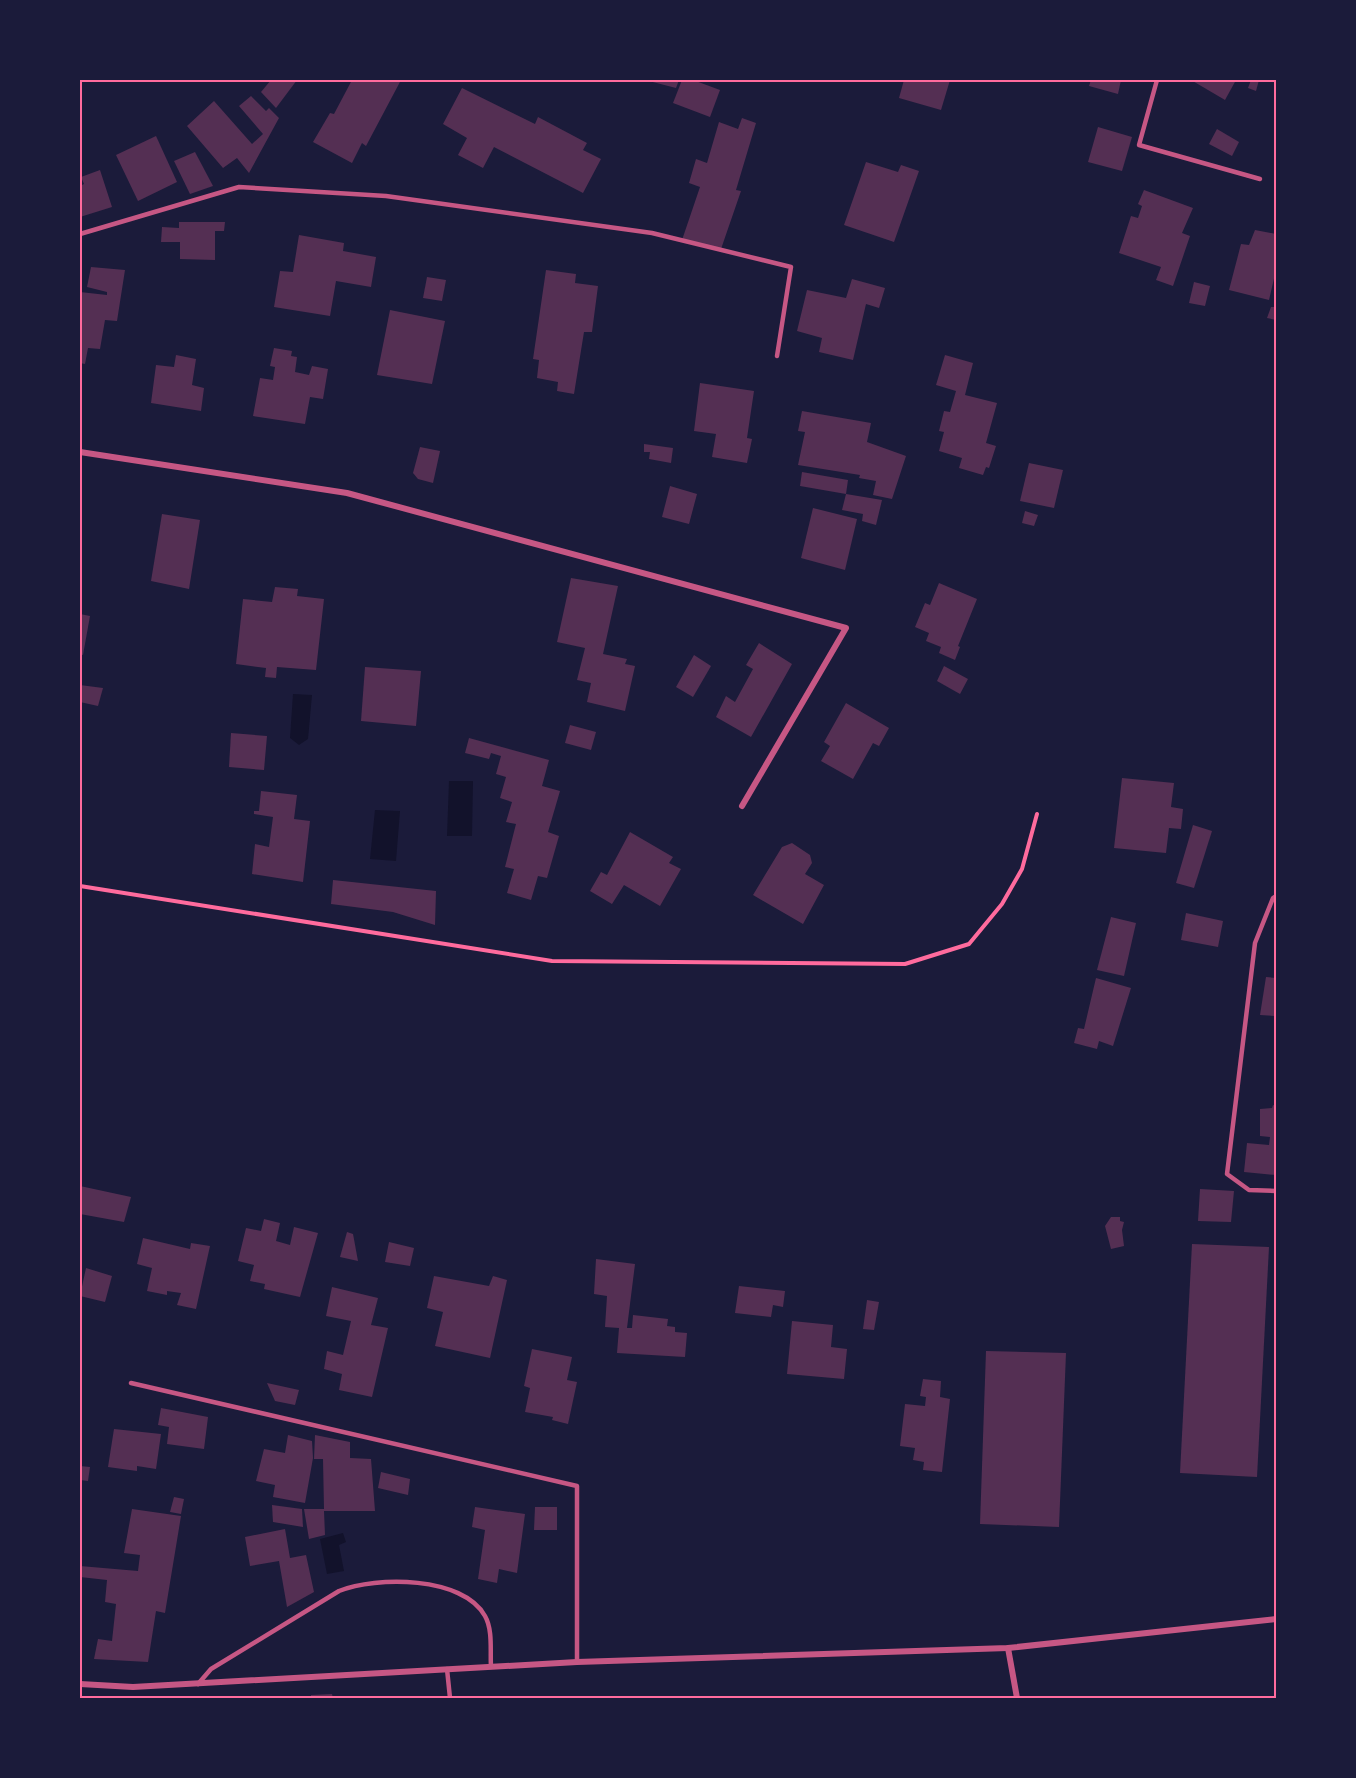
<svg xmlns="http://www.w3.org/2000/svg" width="1356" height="1778" font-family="Lato,sans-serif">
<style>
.water{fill:#12122b}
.building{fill:#542f53}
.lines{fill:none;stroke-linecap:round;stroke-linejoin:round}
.path{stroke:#ff6b9d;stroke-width:4}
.service{stroke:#c65784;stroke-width:4.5}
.minor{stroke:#c65784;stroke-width:6}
.neatline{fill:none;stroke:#ff6b9d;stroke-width:2}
</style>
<rect width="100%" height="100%" fill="#1b1b3a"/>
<g class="water">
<polygon points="293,694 312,695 308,739 299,745 290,738"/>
<polygon points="449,781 473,781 472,836 447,836"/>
<polygon points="375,810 400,811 396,861 370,859"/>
<polygon points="343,1533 346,1542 339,1545 344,1571 327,1574 320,1539"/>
</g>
<g class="building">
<polygon points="271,80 297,80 276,108 261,92"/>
<polygon points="352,80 401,80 366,146 362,143 352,163 313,142 330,113 334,114"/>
<polygon points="645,80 679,80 676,88"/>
<polygon points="682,80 693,80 720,90 710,117 673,103"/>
<polygon points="904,80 950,80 941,110 899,98"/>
<polygon points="1091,80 1121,80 1118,94 1089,86"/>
<polygon points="1191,80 1236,80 1225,100"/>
<polygon points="1251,80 1259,80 1256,91 1248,88"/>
<polygon points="462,88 535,124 538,117 587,143 583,150 601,159 583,193 494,147 483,168 458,155 467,138 443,124"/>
<polygon points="251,96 266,111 269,108 279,118 249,173 237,158 223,168 187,126 214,101 252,144 263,134 239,106"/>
<polygon points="742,118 756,123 736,190 741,191 721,249 682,240 700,187 689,183 696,159 707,163 719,122 738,129"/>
<polygon points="1098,127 1132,137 1122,171 1088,162"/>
<polygon points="1217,129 1239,142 1232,156 1209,144"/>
<polygon points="156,136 177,182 138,201 116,155"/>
<polygon points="195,152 213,186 190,194 174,161"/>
<polygon points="866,162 898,172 901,165 919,171 894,242 844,225"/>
<polygon points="100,170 112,207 80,217 80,186 84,184 81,177"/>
<polygon points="1144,190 1193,208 1182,233 1190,236 1173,286 1156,280 1161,267 1119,253 1131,216 1138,218 1142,206 1138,204"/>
<polygon points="179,222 225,222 224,231 215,231 215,260 180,259 180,242 161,242 162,227 179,228"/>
<polygon points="1255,230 1276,234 1276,270 1269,300 1229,290 1241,244 1249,245"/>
<polygon points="299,235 344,243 343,251 376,257 371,287 336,281 330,316 274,307 280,271 293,272"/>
<polygon points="91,267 125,270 117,321 105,320 100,349 88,348 85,364 80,363 80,292 107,295 107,292 87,287"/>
<polygon points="546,270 576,274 575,283 598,286 592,332 584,332 574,394 557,391 558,382 537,378 539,360 533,359"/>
<polygon points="427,277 446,280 442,301 423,298"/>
<polygon points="852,279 885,288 879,308 866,304 853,360 819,352 822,338 797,331 807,290 846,298"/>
<polygon points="1194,282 1210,286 1205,306 1189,303"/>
<polygon points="1271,307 1276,307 1276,320 1267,318"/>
<polygon points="390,310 445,321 432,384 377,375"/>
<polygon points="274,348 292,351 291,356 297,357 295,372 309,375 312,366 328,369 323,399 310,397 305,424 253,416 260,378 273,380 275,367 270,366"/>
<polygon points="176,355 196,359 192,385 204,388 201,411 151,403 156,365 174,367"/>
<polygon points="945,355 973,363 965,395 997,403 986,443 996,446 989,468 986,467 983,475 959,468 962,458 939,451 944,432 939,431 944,411 950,412 956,391 936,385"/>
<polygon points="700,383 754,391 747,438 752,439 747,463 712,457 716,434 694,431"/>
<polygon points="802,411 871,423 867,442 906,456 892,499 873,495 876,481 859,478 860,475 798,465 805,432 798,431"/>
<polygon points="644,444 673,448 671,463 649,459 650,452 644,452"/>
<polygon points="420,447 440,451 433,483 418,479 413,473"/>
<polygon points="1029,463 1063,470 1054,508 1020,501"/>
<polygon points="802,472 848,480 846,494 800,486"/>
<polygon points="670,486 697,494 689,524 662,517"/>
<polygon points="846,494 882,500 876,525 862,521 863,514 842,510"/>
<polygon points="813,508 857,519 845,570 801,558"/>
<polygon points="1025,511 1038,515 1034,526 1022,523"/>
<polygon points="162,514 200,520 189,589 151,581"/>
<polygon points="571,578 618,586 603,654 627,659 625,664 635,666 625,711 587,702 591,683 577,680 585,648 557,642"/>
<polygon points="939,583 977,599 958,646 960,647 955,660 939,653 941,647 926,641 929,633 915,627 925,603 930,605"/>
<polygon points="275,587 298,589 297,596 324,599 316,670 277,667 276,678 265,677 266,668 236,664 243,599 272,602"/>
<polygon points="80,614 90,616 83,655 80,654"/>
<polygon points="759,643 792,664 751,737 716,717 726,696 735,702 753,669 746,665"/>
<polygon points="694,655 711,666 693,697 676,687"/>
<polygon points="944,666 968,679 960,694 937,681"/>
<polygon points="365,667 421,671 416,726 361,721"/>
<polygon points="80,685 103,688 98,706 80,702"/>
<polygon points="846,703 889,728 879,746 873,743 853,779 821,761 830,746 824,742"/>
<polygon points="570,725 596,732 591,750 565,743"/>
<polygon points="231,733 267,736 264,770 229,767"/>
<polygon points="469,738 549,760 542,786 560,791 548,832 559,836 547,878 538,876 531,900 507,893 514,869 505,867 516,824 506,822 512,802 500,798 506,777 496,774 501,756 491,753 489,759 465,753"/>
<polygon points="1122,778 1174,783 1171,807 1183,809 1181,829 1169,828 1166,853 1114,848"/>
<polygon points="261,791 297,795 294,819 310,821 303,882 252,874 255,844 269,847 273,817 254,814 254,811 259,811"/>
<polygon points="1193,825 1212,831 1194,888 1176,883"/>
<polygon points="630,832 673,857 669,863 681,869 660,906 624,885 612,904 590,891 601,872 607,875"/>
<polygon points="792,843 810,855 812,863 805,874 824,885 803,924 753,895 782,847"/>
<polygon points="333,880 436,891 435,925 393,912 331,904"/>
<polygon points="1186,913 1223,921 1218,947 1181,940"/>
<polygon points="1111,917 1136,923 1124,976 1097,970"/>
<polygon points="1266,977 1276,978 1275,1016 1260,1015"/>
<polygon points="1096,978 1131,988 1113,1046 1099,1041 1097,1049 1074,1043 1078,1028 1084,1029"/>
<polygon points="1273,1105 1276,1106 1276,1175 1244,1172 1247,1143 1269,1145 1270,1137 1260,1136 1260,1109 1272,1108"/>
<polygon points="80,1186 131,1197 124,1222 80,1214"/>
<polygon points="1200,1189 1234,1191 1231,1222 1198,1221"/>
<polygon points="1111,1217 1120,1217 1120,1221 1124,1222 1122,1230 1124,1246 1111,1249 1105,1226"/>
<polygon points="264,1219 280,1223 276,1241 290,1245 294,1227 318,1233 300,1297 264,1289 265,1284 250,1281 254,1265 238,1261 246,1228 261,1231"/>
<polygon points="347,1232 353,1234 358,1261 340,1257"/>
<polygon points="143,1238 190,1249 191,1243 210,1246 196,1309 177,1305 181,1293 167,1291 167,1295 147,1291 152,1268 137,1264"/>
<polygon points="389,1242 414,1248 410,1266 385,1262"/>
<polygon points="1192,1244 1269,1247 1257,1477 1180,1473"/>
<polygon points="596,1259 635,1264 627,1328 632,1328 633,1315 668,1319 667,1326 675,1327 675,1332 687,1333 685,1357 617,1353 619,1328 605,1327 607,1296 594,1294"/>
<polygon points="86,1268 112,1276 105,1302 80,1296"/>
<polygon points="434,1276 489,1286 493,1276 507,1280 490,1358 435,1346 443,1312 427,1308"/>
<polygon points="739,1286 785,1291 783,1307 773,1305 771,1317 735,1313"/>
<polygon points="332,1287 378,1298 371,1325 388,1328 372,1397 339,1390 342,1374 324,1369 327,1351 343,1355 351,1321 326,1316"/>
<polygon points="867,1300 879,1302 874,1330 863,1329"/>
<polygon points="792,1321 833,1325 831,1347 847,1349 844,1379 787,1374"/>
<polygon points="532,1349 572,1357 567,1380 577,1382 568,1424 552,1420 553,1417 525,1412 530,1388 524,1386"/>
<polygon points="986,1351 1066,1353 1059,1527 980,1524"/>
<polygon points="923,1379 941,1381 940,1397 950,1399 942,1472 923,1470 924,1462 913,1460 915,1448 900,1446 905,1404 925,1406 926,1397 920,1396"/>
<polygon points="267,1383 299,1390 295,1405 275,1401"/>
<polygon points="161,1408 208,1417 204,1449 167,1444 169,1427 158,1425"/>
<polygon points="114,1429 161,1434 156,1469 137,1466 137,1471 108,1467"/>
<polygon points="288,1435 312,1441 313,1458 305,1503 273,1497 275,1485 256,1481 264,1449 285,1453"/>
<polygon points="315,1435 350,1442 350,1458 371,1459 375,1511 324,1511 325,1535 309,1539 304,1509 324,1509 323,1459 314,1459"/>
<polygon points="80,1466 90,1467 88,1481 80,1480"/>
<polygon points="381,1472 410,1479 408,1495 378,1488"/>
<polygon points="174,1497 184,1499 181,1514 170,1512"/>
<polygon points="272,1505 302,1509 303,1527 273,1522"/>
<polygon points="475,1507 525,1514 517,1573 499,1569 497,1583 478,1579 485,1530 472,1527"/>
<polygon points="535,1507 557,1507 557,1530 534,1530"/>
<polygon points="132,1509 181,1516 165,1613 156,1611 148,1662 94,1659 98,1639 112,1641 116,1604 105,1602 107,1580 80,1577 80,1566 138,1571 140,1555 124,1553"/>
<polygon points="285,1529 290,1558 306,1555 314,1592 287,1607 279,1561 250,1566 245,1537"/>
<polygon points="332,1694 333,1698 311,1698 311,1695"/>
</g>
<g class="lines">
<polyline class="path" points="80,886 552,961 905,964 969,944 1002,904 1022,869 1037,814"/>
<g class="service">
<polyline points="1157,80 1139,145 1260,179"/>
<polyline points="80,234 239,187 386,196 652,233 791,267 777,356"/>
<polyline points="1276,896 1273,898 1255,943 1227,1174 1249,1190 1276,1191"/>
<polyline points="131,1383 577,1486 577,1662"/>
<polyline points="447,1669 450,1698"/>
<path d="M198 1684 211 1669 339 1591C376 1576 463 1576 485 1616 493 1630 490 1651 491 1667"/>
</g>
<g class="minor">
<polyline points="80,452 347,493 846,628 742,806"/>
<polyline points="1008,1648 1017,1698"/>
<polyline points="80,1684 133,1687 577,1662 1008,1648 1276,1619"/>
</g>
</g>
<rect width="1356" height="1778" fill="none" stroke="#1b1b3a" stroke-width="162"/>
<rect x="81" y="81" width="1194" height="1616" class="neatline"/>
</svg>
